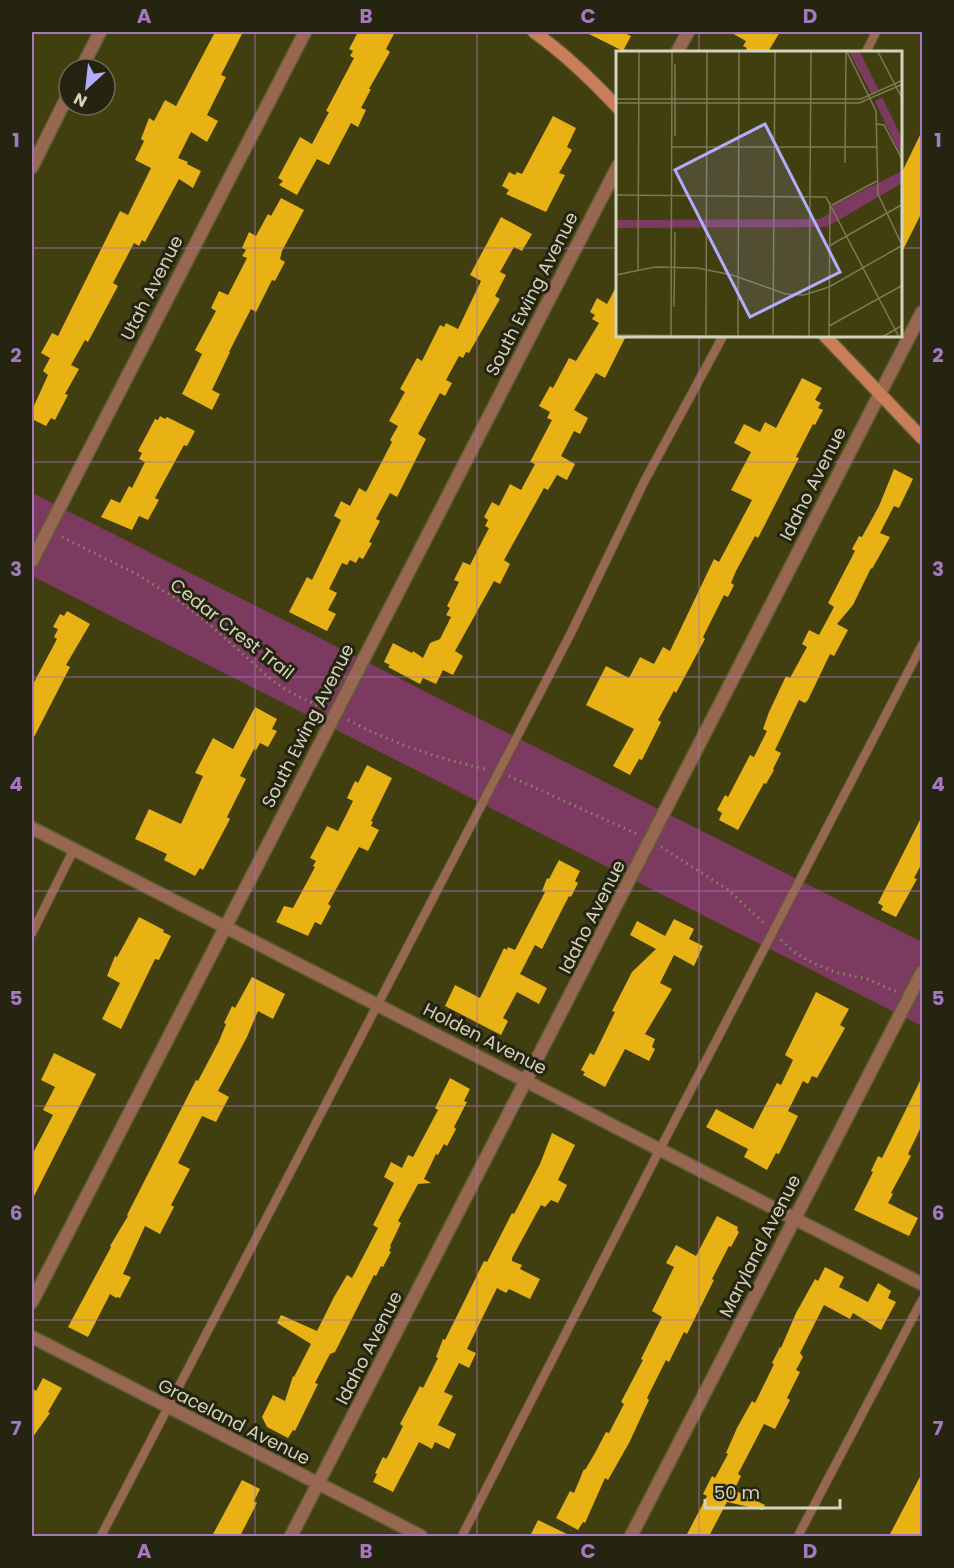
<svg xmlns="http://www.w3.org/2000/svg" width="954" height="1568" font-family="Poppins,sans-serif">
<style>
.green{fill:#7d3a61}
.building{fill:#e8b215}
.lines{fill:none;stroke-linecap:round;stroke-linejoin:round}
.lane-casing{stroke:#5e5c32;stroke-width:10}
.street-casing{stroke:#5e5c32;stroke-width:15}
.secondary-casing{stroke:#5e5c32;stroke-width:15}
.path{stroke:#888663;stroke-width:3;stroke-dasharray:1.5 4.5;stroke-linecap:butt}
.lane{stroke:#986751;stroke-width:8}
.street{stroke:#986751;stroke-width:12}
.secondary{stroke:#ca7d59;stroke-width:12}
.grid{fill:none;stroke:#a378be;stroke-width:1.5;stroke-opacity:0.55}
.labels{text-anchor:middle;stroke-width:6;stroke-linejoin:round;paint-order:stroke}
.street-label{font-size:18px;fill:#d4d4bc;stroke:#252411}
.inset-road{fill:none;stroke:#7c7a55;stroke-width:1.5}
.view{fill:#b1adfa;fill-opacity:0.15;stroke:#b1adfa;stroke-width:3}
.inset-edge{fill:none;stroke:#d4d4bc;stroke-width:3}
.neatline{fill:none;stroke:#a378be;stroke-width:2}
.grid-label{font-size:20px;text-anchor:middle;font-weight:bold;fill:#a378be}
</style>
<rect width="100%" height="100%" fill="#413e10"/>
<polygon class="green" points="32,493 922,942 922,1026 32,576"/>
<g class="building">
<polygon points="215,32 243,32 221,75 226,77 207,115 218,121 207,142 191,132 178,158 188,162 187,164 201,171 193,188 179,179 145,242 142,240 139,246 134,243 113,283 118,286 88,342 85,340 71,365 79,369 65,394 68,395 55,420 51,418 46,426 32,419 32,410 48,375 43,371 50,358 41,353 52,333 58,336 120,211 128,215 151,168 135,160 144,141 141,139 149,118 154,121 165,100 176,106"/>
<polygon points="358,32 395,32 386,49 390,52 369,89 371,89 361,108 366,110 358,127 351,123 329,165 317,159 297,195 279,185 283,181 278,178 300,137 312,144 329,112 326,111 354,58 350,56 353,51 349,49"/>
<polygon points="585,32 622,32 631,36 623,51"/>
<polygon points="730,32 780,32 768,52 745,52 747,48 743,46 746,41"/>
<polygon points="553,116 576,128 567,147 572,150 559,173 565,175 546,212 506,194 509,190 502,186 509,172 515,175 517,172 522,174"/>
<polygon points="922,131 922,212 902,252 902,172"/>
<polygon points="281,198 304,210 282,251 280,259 285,262 275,281 272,280 256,312 251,309 229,352 230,352 212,390 220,394 212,410 182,394 202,354 195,350 216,311 211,308 219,291 228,295 247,258 242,256 246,250 242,248 249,232 256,236 268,214 271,216"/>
<polygon points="501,217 532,234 522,251 514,247 500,272 506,275 495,296 500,299 469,353 466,352 463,358 459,356 446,380 452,383 445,396 440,393 418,434 426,439 397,497 390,493 376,519 380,521 369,542 372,543 363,559 359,557 356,563 350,560 347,565 342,563 329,589 337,593 328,610 336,614 327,631 289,612 307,577 312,580 341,520 334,516 341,501 350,506 359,488 366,492 392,442 390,440 398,426 389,421 405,392 400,389 417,358 422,361 440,325 444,327 446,323 458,329 481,281 470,275"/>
<polygon points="618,283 618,336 626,336 605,378 596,373 574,410 588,418 580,434 574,431 561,456 575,464 567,480 557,475 548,490 544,488 504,560 510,564 500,584 494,581 455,651 463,656 453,675 443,670 436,684 423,678 420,684 388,667 390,665 384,662 393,643 412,653 413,651 423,658 430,643 440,639 451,617 446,615 450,608 447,606 459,582 454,580 463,562 470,565 489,528 485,526 488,520 484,517 492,502 499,506 510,484 521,490 535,464 530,462 552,420 547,418 550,412 539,406 550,386 553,388 569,358 576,361 599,323 592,319 595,315 590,312 597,298 607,304"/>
<polygon points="802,378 822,388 815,400 821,403 818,408 823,410 815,425 813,424 796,457 799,458 758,538 755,536 736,571 731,583 734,585 728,597 724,595 703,637 705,639 676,693 674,691 658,720 661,722 642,760 639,759 630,775 613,766 634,729 586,705 606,666 629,678 640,657 654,664 663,647 670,651 714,559 719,562 752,500 731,490 751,452 734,443 744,424 760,432 765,422 776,428"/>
<polygon points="160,416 165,419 167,417 195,431 187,446 184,445 155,498 159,500 148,520 139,516 132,530 101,517 111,499 120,503 129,486 132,488 145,462 139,459 142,453 138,451 155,419 158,420"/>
<polygon points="894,469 913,479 899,508 894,506 880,533 890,537 872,569 871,568 853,605 837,624 848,630 834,656 830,654 808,700 805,703 799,700 775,750 781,753 773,769 774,770 766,784 764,783 738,830 719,820 722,813 717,810 725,795 728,797 750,755 754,757 767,731 763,729 769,712 786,676 790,678 807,647 802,644 809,630 819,635 834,607 828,603 855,551 852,549 859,536 862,537 879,506"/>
<polygon points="67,611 90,624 66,665 70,667 32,741 32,686 57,639 54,637 58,629 53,627 60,614 64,616"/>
<polygon points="255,707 277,719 272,729 277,731 268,747 260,743 256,750 254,749 240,776 246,779 227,817 230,819 203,870 200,868 195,876 164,860 167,854 135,839 149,809 181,824 203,776 195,773 213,738 233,749"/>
<polygon points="367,765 392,778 371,821 373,822 371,826 379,830 368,851 359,847 328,904 331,906 321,925 315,922 308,936 276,922 284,906 293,908 315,867 313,866 316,861 310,858 327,826 338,831 353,801 347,798 355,781 358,783"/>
<polygon points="922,816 922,863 914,878 917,879 896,917 881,910 883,906 878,903"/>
<polygon points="559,860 580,871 575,881 578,883 571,897 569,896 542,949 535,945 520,974 547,988 539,1004 517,992 503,1018 508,1021 501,1035 445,1006 455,985 480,998 504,948 507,950 508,947 515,950 545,892 542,891 547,878 549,879"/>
<polygon points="139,917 164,930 163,932 171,936 159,960 155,959 121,1029 102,1019 120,983 107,976 115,956 117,957 121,950"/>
<polygon points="674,919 694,929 689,939 703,946 694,966 674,955 660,983 672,989 645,1034 655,1039 652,1047 655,1049 649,1061 625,1049 605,1087 583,1075 585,1072 581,1070 590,1053 594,1055 615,1012 612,1011 632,972 656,949 630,935 637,921 665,936"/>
<polygon points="252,977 285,994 273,1019 258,1011 247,1037 218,1091 229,1097 216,1122 202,1116 178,1163 190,1169 171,1205 174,1207 160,1234 145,1226 123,1274 131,1277 120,1298 117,1297 116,1298 110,1294 88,1337 68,1327 111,1247 110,1246 128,1216 127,1215 196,1080 198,1081 219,1041 226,1024 224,1023 232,1006 235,1008"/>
<polygon points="816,992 849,1009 840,1025 845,1028 817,1078 812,1076 808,1084 803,1081 788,1111 798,1116 779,1154 776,1153 767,1170 744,1157 748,1149 706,1127 716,1109 753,1129 777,1083 781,1085 793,1060 785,1055"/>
<polygon points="54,1053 96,1074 32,1200 32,1155 53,1115 43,1110 55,1087 41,1080"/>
<polygon points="922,1077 922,1125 908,1154 911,1156 891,1193 893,1194 888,1203 918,1218 909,1236 854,1210 873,1172 871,1171 878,1156 882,1158"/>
<polygon points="450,1078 470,1089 464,1101 467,1102 454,1127 456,1129 447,1146 444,1144 438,1155 436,1154 424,1179 431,1183 418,1184 398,1221 401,1223 390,1246 391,1247 389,1251 391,1252 383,1267 381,1266 376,1276 374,1275 335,1352 330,1354 315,1383 318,1384 295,1431 293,1430 288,1438 267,1427 262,1417 273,1395 285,1401 293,1376 294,1377 311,1344 277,1323 281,1315 317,1331 334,1297 347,1275 352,1278 378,1228 373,1225 394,1183 384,1177 391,1162 402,1168 408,1155 413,1157 438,1110 435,1108"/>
<polygon points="552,1133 575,1145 558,1180 567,1185 558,1203 551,1200 545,1207 541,1205 512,1258 512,1261 522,1265 520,1269 540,1279 530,1299 509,1289 506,1293 497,1288 467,1349 476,1353 469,1368 459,1363 444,1392 453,1396 438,1425 456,1434 449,1449 435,1442 432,1449 419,1442 393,1492 373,1482 377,1474 375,1473 383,1457 386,1459 388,1456 403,1426 400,1424 420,1386 423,1388 438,1358 436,1357 443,1339 445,1340 484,1261 487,1262 512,1213 514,1214 540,1164"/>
<polygon points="717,1216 738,1227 737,1230 739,1232 731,1247 729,1246 712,1279 714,1280 687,1334 684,1332 669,1362 666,1360 647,1398 649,1400 629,1443 608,1480 605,1478 585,1523 583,1522 578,1530 556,1518 570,1491 574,1493 584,1469 585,1470 595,1453 606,1432 609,1433 624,1404 621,1402 643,1360 641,1359 662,1317 652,1311 674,1267 666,1263 676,1245 696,1256"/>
<polygon points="825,1267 844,1277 839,1287 868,1302 878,1283 891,1291 888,1298 896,1302 881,1330 853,1313 850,1319 824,1305 800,1353 803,1357 796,1370 800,1372 787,1398 790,1400 775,1429 764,1424 738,1474 741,1476 734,1490 765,1505 763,1510 727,1502 709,1536 686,1536 707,1496 703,1494 712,1476 715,1478 728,1454 726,1453 737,1428 752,1401 755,1403 774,1364 772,1363 780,1347 781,1348 796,1313 815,1279 818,1281"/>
<polygon points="43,1378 62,1388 48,1412 50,1413 32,1438 32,1388 36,1391"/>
<polygon points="922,1473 922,1529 919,1536 889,1536"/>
<polygon points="242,1480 260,1489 254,1501 257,1503 240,1536 212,1536"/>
<polygon points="538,1520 571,1536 530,1536"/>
</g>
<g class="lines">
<g class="lane-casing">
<g id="lane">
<polyline points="866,52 876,32"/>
<polyline points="32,933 74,849"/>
<polyline points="101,1536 571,633 644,482 723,336"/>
<polyline points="462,1536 660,1149 922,645"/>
<polyline points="798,1536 922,1300"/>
</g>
</g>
<g class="street-casing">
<g id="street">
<polyline points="677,52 688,32"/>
<polyline points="81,69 100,32"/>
<polyline points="32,167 69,93"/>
<polyline points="32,561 305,32"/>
<polyline points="32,828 922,1284"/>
<polyline points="32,1302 618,166"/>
<polyline points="32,1337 421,1536"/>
<polyline points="291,1536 922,312"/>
<polyline points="631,1536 922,972"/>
</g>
</g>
<g class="secondary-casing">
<g id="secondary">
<path d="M534 32C565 54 592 80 618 108"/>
<polyline points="825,336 922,438"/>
</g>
</g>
<g class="path">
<polyline points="62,537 140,576 175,598 208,623 273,681 292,693 323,708"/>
<path d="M348 720C392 743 437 758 485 769"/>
<polyline points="509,776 637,834"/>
<polyline points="661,847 727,889 764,923"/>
<polyline points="781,940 794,952 813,963 835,972 867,979 897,992"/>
</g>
<use href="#lane" class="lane"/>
<use href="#street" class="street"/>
<use href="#secondary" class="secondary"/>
</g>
<path class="grid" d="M255 32V1536M477 32V1536M699 32V52M32 248H618M902 248H922M699 336V1536M32 462H922M32 677H922M32 891H922M32 1106H922M32 1320H922"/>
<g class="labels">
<g class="street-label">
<text transform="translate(152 288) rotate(-63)" y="6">Utah Avenue</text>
<text transform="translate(532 294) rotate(-63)" y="6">South Ewing Avenue</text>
<text transform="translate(813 484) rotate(-63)" y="6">Idaho Avenue</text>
<text transform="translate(232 629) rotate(38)" y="6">Cedar Crest Trail</text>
<text transform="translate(308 726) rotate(-63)" y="6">South Ewing Avenue</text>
<text transform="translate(592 917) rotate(-63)" y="6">Idaho Avenue</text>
<text transform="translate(485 1039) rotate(27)" y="6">Holden Avenue</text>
<text transform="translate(760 1246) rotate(-63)" y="6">Maryland Avenue</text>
<text transform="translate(369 1348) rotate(-63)" y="6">Idaho Avenue</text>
<text transform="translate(234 1422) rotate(27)" y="6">Graceland Avenue</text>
</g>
</g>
<g transform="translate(616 51)">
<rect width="286" height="286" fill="#413e10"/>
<path d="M233 1H244L263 40 256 44ZM266 46 286 87V107L259 50ZM286 120V132L211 176 0 177V169L204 168 214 162V156Z" fill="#7d3a61"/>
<path class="inset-road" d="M231 1 260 60 262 143 286 194M262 1 287 49M0 48H245L287 29M0 52H243L287 33M261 73 268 74 287 110M59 85V13M56 96H261M229 112 230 1M0 144 210 146 283 286M216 154 261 130M213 195 287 153M22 219 23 1M0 224 39 216 82 217 116 224 170 243 188 244 213 236 287 194M58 256 59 181M213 275 287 234M0 284 214 286M157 284 159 1M55 286 56 1M90 286 91 1M122 286 123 1M193 286 195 1M213 286 214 151M266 286 287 274"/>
<path class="view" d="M149 73 224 221 134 266 59 119Z"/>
<rect width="286" height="286" class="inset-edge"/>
</g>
<rect width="954" height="1568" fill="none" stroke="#252411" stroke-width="66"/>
<g transform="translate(87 87) rotate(207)"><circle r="28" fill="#252411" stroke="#6b6a55" stroke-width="1.5"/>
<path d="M0-4.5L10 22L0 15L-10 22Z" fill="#b1adfa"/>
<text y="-9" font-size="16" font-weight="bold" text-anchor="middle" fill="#d4d4bc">N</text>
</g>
<path d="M705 1499v9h135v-9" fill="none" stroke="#d4d4bc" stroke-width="3"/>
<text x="714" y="1499" font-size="18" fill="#d4d4bc" stroke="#252411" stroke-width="4.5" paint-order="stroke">50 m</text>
<rect x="33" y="33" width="888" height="1502" class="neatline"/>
<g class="grid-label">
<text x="144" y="23">A</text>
<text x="366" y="23">B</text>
<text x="588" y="23">C</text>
<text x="810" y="23">D</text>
<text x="16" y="147">1</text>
<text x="938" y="147">1</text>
<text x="16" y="362">2</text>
<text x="938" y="362">2</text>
<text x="16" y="576">3</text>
<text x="938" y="576">3</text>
<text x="16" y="791">4</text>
<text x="938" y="791">4</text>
<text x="16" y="1005">5</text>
<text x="938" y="1005">5</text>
<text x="16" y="1220">6</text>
<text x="938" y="1220">6</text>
<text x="16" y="1435">7</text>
<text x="938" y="1435">7</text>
<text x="144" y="1558">A</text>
<text x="366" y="1558">B</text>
<text x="588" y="1558">C</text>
<text x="810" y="1558">D</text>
</g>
</svg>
